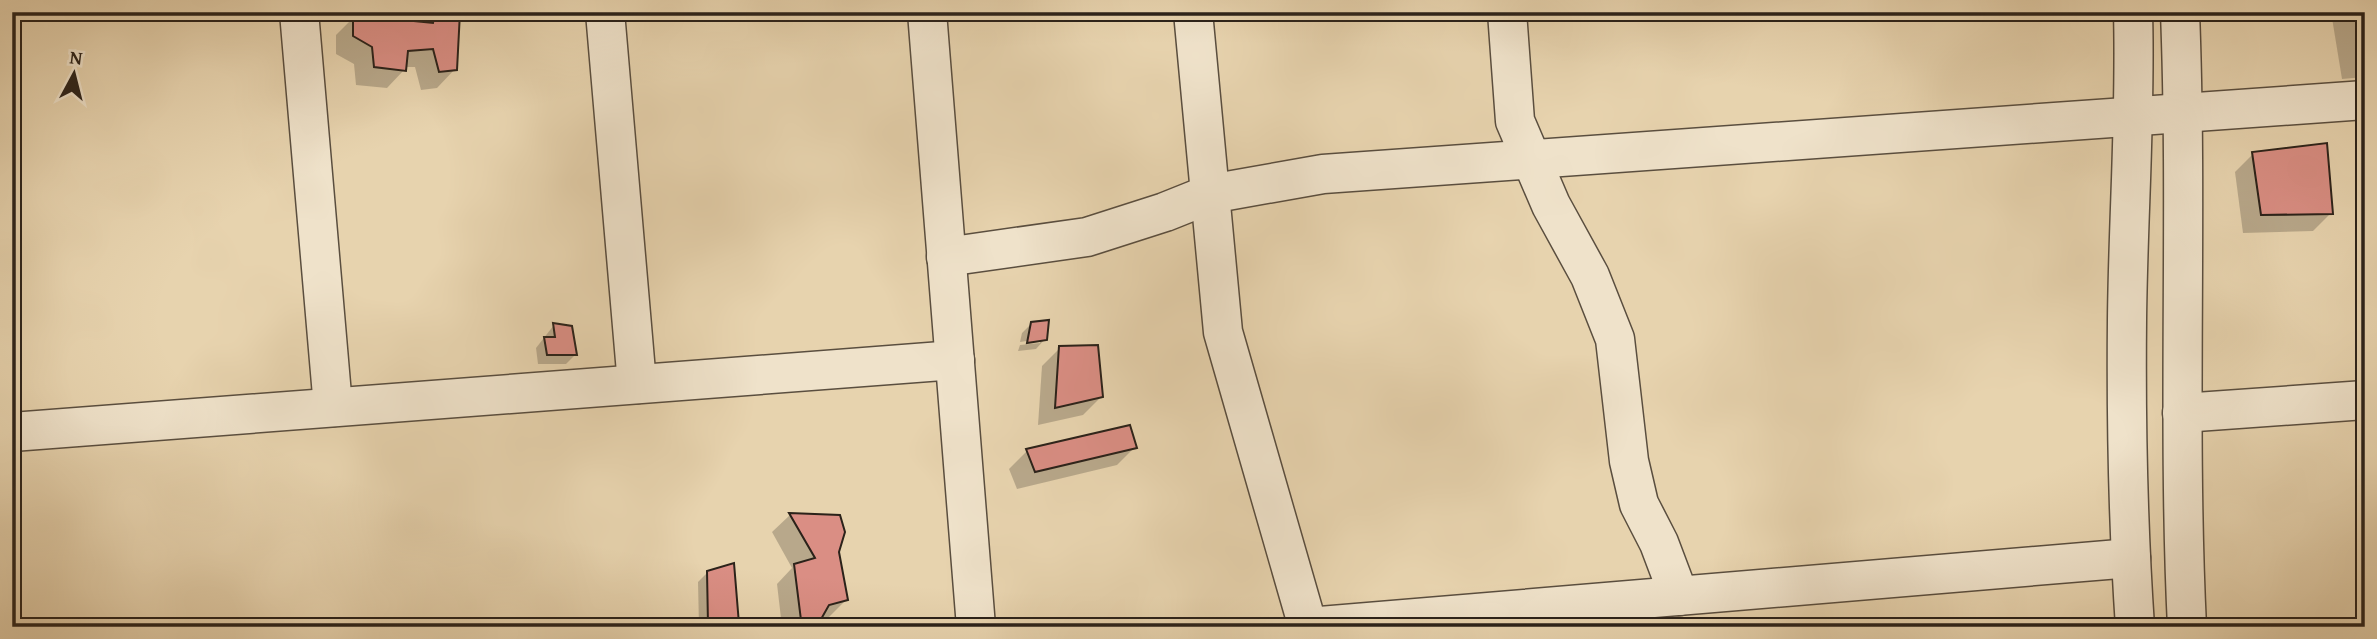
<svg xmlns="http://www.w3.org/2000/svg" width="2377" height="639" font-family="'Gentium Book Plus',serif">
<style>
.shadow{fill:#0003}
.building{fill:#da8e84;stroke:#2b221a;stroke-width:2}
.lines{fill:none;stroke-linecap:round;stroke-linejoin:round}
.minor-casing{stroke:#5a4e3f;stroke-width:41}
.minor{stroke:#efe2ca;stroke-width:38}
</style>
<rect width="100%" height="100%" fill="#e7d3ae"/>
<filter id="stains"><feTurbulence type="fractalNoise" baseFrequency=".00286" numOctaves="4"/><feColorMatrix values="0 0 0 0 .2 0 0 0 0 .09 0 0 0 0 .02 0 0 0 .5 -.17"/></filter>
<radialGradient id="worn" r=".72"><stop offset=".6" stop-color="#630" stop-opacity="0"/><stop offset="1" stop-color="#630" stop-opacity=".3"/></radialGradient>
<g class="shadow">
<polygon points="434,12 447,12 455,69 437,88 421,90 415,67 405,67 404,70 387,88 356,85 354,64 336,54 336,35 354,17 423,23"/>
<polygon points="2331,12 2365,12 2365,77 2342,79"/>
<polygon points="2253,154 2331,213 2313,231 2243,233 2235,172"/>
<polygon points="1032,323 1045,339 1036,349 1018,351 1020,345 1040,343 1040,339 1020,342 1022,333"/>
<polygon points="554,325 575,355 566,364 538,364 536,348"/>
<polygon points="1060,348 1101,397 1083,415 1038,425 1042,366"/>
<polygon points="1135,447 1117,465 1017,489 1009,469 1027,451"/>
<polygon points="790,515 839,517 838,552 846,600 828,618 817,621 811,627 782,627 777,584 792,568 772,532"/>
<polygon points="708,572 737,623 733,627 699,627 698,582"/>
</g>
<g class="building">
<polygon points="435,12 460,12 457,70 439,72 433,49 408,51 406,71 374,67 372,47 353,36 353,15 433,23"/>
<polygon points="2327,143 2333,214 2261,215 2252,152"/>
<polygon points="1049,320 1047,340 1027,343 1031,322"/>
<polygon points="553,323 572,326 577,355 547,355 544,337 555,337"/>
<polygon points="1098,345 1103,397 1055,408 1059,346"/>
<polygon points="1130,425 1137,448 1035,472 1026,449"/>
<polygon points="789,513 840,515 845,532 839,552 848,600 829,605 820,621 801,620 794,564 815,558"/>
<polygon points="734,563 739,624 708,625 707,571"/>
</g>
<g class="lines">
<g class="minor-casing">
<g id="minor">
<polyline points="299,12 333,407"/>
<polyline points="605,12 637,384"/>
<polyline points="927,12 976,627"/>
<polyline points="1193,12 1223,332 1308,627 2131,558"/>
<polyline points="1507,12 1515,121 1551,205 1590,276 1615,339 1629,461 1639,504 1659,543 1679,596"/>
<path d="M2133 12C2136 115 2128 217 2127 320 2126 422 2128 524 2135 627"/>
<path d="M2180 12C2188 217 2177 422 2187 627"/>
<polyline points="946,257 1087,237 1165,212 1210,194 1323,174 2365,100"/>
<polyline points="2182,413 2365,400"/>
<polyline points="12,432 955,360"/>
</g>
</g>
<use href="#minor" class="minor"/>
</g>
<rect width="2377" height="639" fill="none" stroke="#e7d3ae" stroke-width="42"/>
<rect x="14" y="14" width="2349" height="611" fill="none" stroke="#2b221a" stroke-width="3.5"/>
<rect x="21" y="21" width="2335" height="597" fill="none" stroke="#2b221a" stroke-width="2"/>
<g transform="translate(74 74) rotate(7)" stroke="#efe2ca" stroke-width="5" paint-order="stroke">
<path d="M0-5L12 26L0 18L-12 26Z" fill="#2b221a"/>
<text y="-10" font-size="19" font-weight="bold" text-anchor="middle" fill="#2b221a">N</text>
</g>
<rect width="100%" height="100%" filter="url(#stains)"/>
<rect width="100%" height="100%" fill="url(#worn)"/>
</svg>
